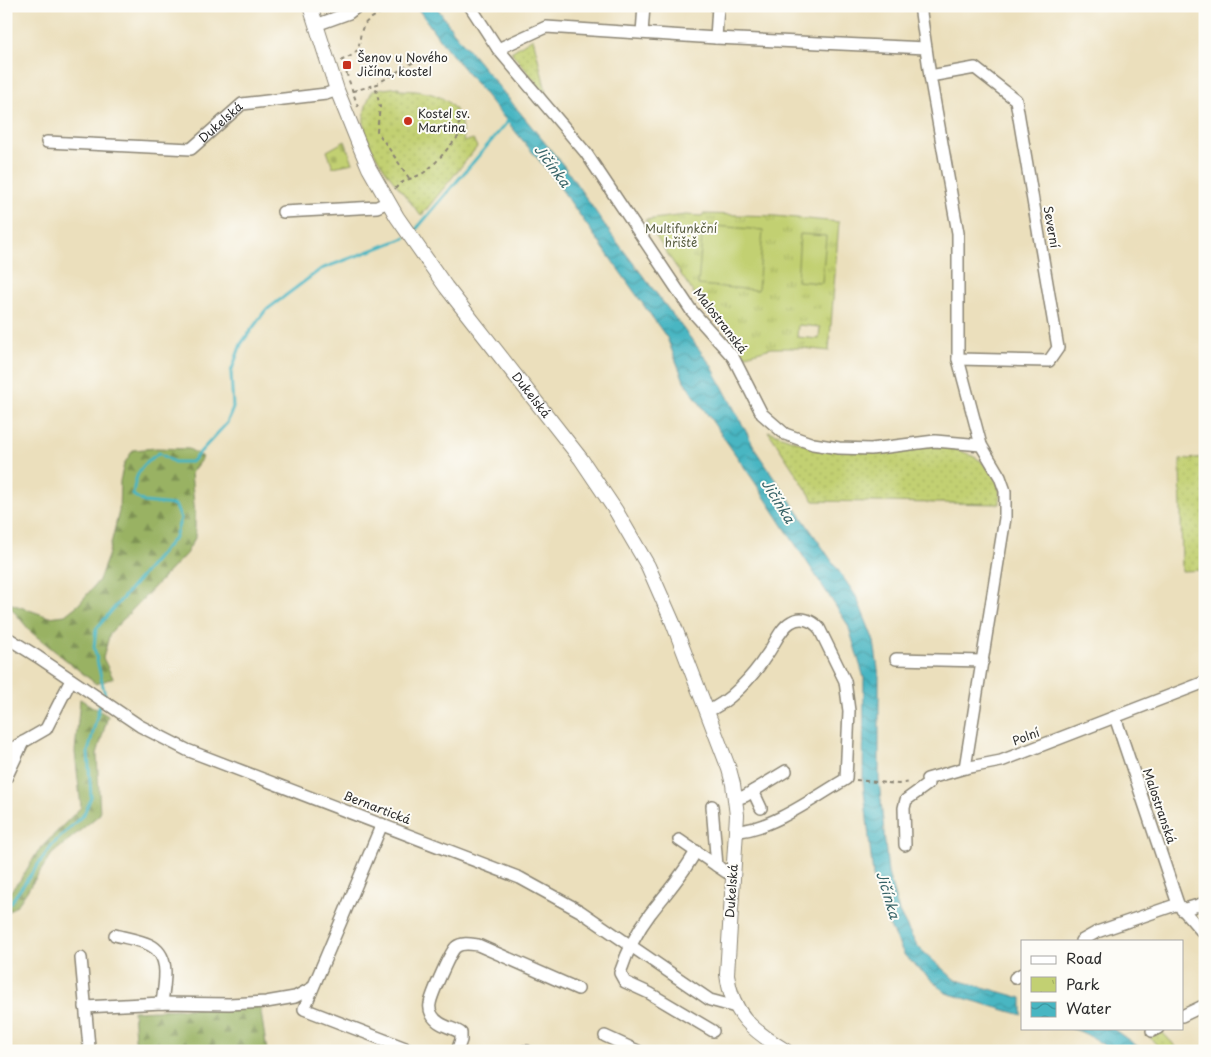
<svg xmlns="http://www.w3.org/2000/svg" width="1211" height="1057" font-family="'Playpen Sans',sans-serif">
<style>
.grass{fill:url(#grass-dots);stroke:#767e4e}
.forest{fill:url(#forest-firs);stroke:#626e48}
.cemetery{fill:url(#cemetery-stones);stroke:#767e4e}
.park{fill:url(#park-tufts);stroke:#767e4e;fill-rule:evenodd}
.pitch{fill:#c2d072;stroke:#767e4e}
.water{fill:url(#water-waves);stroke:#3a7076}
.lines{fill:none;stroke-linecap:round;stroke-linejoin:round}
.stream{stroke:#48b6c2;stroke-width:3}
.minor-casing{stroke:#8b8574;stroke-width:14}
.major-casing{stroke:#8b8574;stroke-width:16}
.path{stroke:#8b8574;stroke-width:2;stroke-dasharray:4 4;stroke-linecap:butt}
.minor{stroke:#fff;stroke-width:11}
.major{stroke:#fff;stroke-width:14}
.poi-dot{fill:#c8321e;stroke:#fdfcf7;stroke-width:2}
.labels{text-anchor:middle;stroke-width:4;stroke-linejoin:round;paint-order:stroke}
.poi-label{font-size:12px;fill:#2b2b2b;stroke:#fdfcf7;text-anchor:start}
.street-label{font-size:12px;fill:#2b2b2b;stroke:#fdfcf7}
.park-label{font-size:12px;fill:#585d40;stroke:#fdfcf7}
.water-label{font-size:14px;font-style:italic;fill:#376367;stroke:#fdfcf7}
</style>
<defs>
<pattern id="grass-dots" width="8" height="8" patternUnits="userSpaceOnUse" patternTransform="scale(1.25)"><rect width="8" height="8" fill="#c2d072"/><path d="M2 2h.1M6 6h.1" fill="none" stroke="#a7b363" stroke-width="1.8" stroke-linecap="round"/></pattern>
<pattern id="forest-firs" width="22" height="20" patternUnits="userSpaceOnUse" patternTransform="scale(1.25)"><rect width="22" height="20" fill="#99b264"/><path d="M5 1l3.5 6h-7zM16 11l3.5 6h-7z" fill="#7d9153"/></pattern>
<pattern id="cemetery-stones" width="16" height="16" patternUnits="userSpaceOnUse" patternTransform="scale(1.25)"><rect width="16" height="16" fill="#c2d072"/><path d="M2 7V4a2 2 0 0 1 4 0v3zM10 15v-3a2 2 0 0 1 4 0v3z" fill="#a7b363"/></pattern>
<pattern id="park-tufts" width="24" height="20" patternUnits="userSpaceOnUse" patternTransform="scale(1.25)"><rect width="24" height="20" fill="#c2d072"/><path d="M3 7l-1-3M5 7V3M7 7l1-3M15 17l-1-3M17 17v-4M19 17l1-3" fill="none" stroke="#a7b363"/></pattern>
<pattern id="water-waves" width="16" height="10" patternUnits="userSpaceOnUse" patternTransform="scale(1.25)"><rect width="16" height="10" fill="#48b6c2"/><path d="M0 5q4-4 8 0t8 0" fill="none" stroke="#3c949e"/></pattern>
</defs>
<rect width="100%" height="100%" fill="#fdfcf7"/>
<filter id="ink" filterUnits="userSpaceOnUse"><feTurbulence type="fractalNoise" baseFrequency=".02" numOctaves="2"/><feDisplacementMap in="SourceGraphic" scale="10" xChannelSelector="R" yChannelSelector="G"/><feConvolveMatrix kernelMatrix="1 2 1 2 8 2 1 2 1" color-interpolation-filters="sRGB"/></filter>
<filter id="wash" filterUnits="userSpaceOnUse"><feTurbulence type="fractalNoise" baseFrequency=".0096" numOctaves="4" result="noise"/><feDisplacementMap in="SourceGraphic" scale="20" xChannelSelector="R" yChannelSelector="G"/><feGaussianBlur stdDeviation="1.12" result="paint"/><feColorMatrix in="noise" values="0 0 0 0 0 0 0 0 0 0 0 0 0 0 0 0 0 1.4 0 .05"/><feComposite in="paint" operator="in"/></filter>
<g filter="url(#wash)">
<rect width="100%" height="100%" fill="#ebdfbc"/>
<g class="grass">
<polygon points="533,38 546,91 543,91 511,52"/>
<path d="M399 87V90C421 91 447 92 458 115 462 124 462 133 464 142L473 139 477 147 421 216C405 194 365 151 364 124 363 112 367 102 372 91L383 88 384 89Z"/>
<path d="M768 431 812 447 935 446C969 449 1003 465 1000 504L814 501Z"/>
<polygon points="1205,457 1205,570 1182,571 1180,460"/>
<polygon points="1161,1031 1180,1051 1163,1051 1150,1038"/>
</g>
<g class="forest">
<polygon points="156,448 189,449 203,457 191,473 195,514 195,538 186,554 110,633 103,658 113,678 96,684 31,632 6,602 49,617 65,615 79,604 99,580 108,556 119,511 120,481 124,464 133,450"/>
<polygon points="80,699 108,716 97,754 100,814 52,854 19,903 6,914 6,896 21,879 38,851 81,807 75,752"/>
<polygon points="260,1006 267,1051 136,1051 133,1011"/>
</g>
<polygon class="cemetery" points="345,141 353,163 333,167 327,151"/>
<path class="park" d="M703 214 775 216 839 222 829 351 802 348H771L739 357 722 319 708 312 700 303 645 220 686 215 702 216ZM798 325 820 327 819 339 797 337Z"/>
<g class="pitch">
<polygon points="703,225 763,230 758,290 698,285"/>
<polygon points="800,234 826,236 822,283 797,281"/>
</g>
<g class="water">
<polygon points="416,6 436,6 453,31 564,166 611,234 711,365 758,454 856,596 874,641 879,676 879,780 888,873 899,912 917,946 954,979 1022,998 1022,1015 946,993 905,956 885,918 873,876 863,781 864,678 848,625 754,481 684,381 667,338 552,176 440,40"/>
<path d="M1070 1028H1112L1144 1051H1111C1099 1041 1085 1032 1070 1028Z"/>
</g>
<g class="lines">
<g class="stream">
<polyline points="413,233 509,120"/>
<path d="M105 695 94 647 96 629 175 537 181 518 175 505 144 502 133 495C135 473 141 465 159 453L174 462H191L227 423 233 408 231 372 241 344 265 311 321 269 405 238"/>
<polyline points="6,906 11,902 53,844 84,814 91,797 88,752 100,704"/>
</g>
</g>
</g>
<g filter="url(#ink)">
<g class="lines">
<g class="minor-casing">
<g id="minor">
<polyline points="470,6 498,49 586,153 691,310 733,357 762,414 785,434 813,444 839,448 871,449 935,441 981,445"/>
<polyline points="920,6 930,76 958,233 958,359 981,445 1000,477 1005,491 1005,518 965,768"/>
<polyline points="316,25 349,13 358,6"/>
<polyline points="642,33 644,6"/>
<polyline points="716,38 718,6"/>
<polyline points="498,49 546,27 716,38 926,48"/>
<polyline points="930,76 975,68 1016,100 1058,348 1049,361 958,359"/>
<path id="s1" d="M47 142 191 149 242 104 326 94 337 90"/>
<polyline points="283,212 377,207 388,202"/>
<polyline points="6,637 38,657 140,726 187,750 520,878 580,911 710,1000 736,1007"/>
<polyline points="896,659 983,661"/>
<path d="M707 711C728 704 754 675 766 656 774 646 780 628 791 622 801 616 812 620 819 628L845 681 849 711 846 779C817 796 769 831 736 831"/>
<polyline points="1115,717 1178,904 1205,935"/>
<polyline points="6,752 46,729 71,680"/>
<polyline points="6,778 23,742"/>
<polyline points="753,791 761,808"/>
<polyline points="736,799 745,796 786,771"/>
<polyline points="712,806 717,866"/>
<polyline points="382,824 304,1009 413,1051"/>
<polyline points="679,840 726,872 733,875"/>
<polyline points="905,845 904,808 906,800 928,784 927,779 965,768 1001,761 1205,682"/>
<path d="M696 851C683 875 666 893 650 914 637 931 627 952 620 973L625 982 649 993 713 1031"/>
<polyline points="1182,910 1205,903"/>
<path d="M115 935C126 938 140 940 150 945 172 956 164 984 162 1003"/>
<polyline points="1081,941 1097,932 1178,904"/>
<polyline points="81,958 89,1047"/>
<polyline points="1015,978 1022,974"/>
<polyline points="85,1007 162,1003 229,1004 266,1002 295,997 312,988"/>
<polyline points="1182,1016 1205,1005"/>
<polyline points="1152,1031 1158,1028"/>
<polyline points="605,1036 638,1051"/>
<path d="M457 1051 461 1040V1033C452 1027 438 1026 432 1015 430 1011 429 1008 430 1004 431 996 451 950 456 947 462 942 471 944 478 945L578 989"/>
<polyline points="525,1051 527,1051"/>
</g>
</g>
<g class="major-casing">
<g id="major">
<path id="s2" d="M310 6 337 90 358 142 369 168 397 217 446 287 581 459 616 511 648 566 673 623 729 769 733 784 737 815 727 974C732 1015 753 1031 786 1051"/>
</g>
</g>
<g class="path">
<polyline points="353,91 375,85"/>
<path d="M358 107 342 60C367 51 355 41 364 25 367 20 375 16 380 13"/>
<polyline points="409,178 377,131 380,107 375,85 417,60"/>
<path d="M395 189C403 178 416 179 426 171 438 162 448 147 459 136L456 128 460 123"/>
<polyline points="856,780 898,784 911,782"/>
<polyline points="797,1047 804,1051"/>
</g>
<use href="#minor" class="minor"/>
<use href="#major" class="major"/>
</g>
</g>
<g class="poi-dot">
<rect x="342" y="60" width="10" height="10" rx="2.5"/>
<circle cx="408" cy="121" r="5"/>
</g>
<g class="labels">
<g class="poi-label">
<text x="357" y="62">Šenov u Nového<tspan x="357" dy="14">Jičína, kostel</tspan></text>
<text x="418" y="118">Kostel sv.<tspan x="418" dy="14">Martina</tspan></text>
</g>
<g class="street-label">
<text dy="4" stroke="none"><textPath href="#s1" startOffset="184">Dukelská</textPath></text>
<text transform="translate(1051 227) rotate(80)" y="4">Severní</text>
<text transform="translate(720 321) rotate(52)" y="4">Malostranská</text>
<text dy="4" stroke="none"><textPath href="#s2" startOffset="452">Dukelská</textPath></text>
<text transform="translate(1026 737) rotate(-21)" y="4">Polní</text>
<text transform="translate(1159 806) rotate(71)" y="4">Malostranská</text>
<text transform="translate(377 808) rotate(21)" y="4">Bernartická</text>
<text transform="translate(732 891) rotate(-86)" y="4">Dukelská</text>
</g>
<g class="park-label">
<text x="681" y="233">Multifunkční<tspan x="681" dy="14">hřiště</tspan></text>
</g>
<g class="water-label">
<text transform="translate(552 166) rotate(53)" y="5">Jičínka</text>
<text transform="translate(778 501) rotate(58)" y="5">Jičínka</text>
<text transform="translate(888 895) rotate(73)" y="5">Jičínka</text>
</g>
</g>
<rect width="1211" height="1057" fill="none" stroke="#fdfcf7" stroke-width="25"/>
<rect x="1021" y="940" width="162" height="90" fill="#fdfcf7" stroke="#a9a8a5"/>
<rect x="1031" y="956" width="25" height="8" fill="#ffffff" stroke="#a9a8a5"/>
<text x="1066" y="964" font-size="15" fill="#2b2b2b">Road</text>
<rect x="1031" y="977" width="25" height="15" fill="url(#park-tufts)" stroke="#a9a8a5"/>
<text x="1066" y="990" font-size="15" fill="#2b2b2b">Park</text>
<rect x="1031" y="1002" width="25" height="15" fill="url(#water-waves)" stroke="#a9a8a5"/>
<text x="1066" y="1014" font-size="15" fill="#2b2b2b">Water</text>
</svg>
